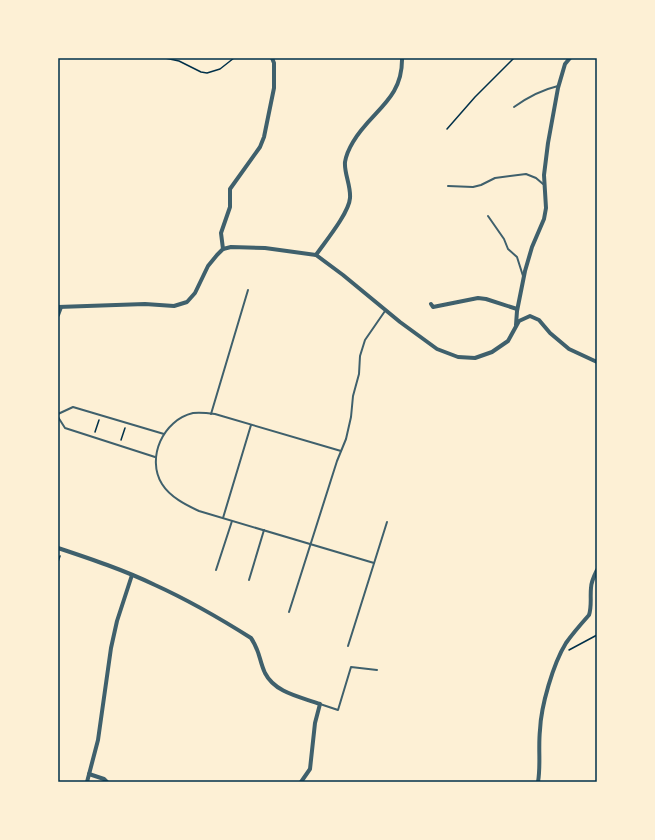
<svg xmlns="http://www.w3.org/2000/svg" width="655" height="840" font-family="Signika,sans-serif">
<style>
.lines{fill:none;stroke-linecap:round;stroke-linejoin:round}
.path{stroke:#003049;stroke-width:1.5}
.service{stroke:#3f606c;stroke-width:2}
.minor{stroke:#3f606c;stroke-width:4}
.neatline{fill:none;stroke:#003049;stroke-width:1.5}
</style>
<rect width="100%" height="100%" fill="#fdf0d5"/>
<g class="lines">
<g class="path">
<polyline points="165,58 179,61 201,72 207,73 220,69 234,58"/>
<polyline points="447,129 475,97 514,58"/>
<polyline points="95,432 99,420"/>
<polyline points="121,440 125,428"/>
<polyline points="58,562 60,556"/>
<polyline points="569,650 597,635"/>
</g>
<g class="service">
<path d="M514 107C528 97 541 90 558 86"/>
<polyline points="448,186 473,187 481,185 495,178 526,174 536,178 543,184"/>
<polyline points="488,216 504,239 508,249 517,257 523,276"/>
<polyline points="58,414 73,407 164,434"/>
<polyline points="211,414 248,290"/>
<polyline points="58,417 65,428 155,457"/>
<path d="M341 451 215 414C208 413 200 412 193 413 163 420 146 458 162 484 170 497 186 505 199 511L374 563"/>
<polyline points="223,518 251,425"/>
<polyline points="216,570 232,521"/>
<polyline points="249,580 264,530"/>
<polyline points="289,612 337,461 346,439 351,417 353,396 359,374 360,356 365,340 385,311"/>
<polyline points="348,646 387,522"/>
<polyline points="320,704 338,710 351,667 377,670"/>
</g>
<g class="minor">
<polyline points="223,249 221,233 230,207 230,189 260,147 264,137 274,88 274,63 272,58"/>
<path d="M316 255C325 242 349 213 350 198 351 186 344 173 345 162 346 156 350 147 353 142 371 111 403 100 402 58"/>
<polyline points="431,304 433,307 478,298 486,299 517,309"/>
<polyline points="58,307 145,304 174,306 187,302 195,293 208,266 217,255 223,249 231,247 265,248 316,255 343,275 400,322 437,349 458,357 475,358 492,352 508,341 519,321 530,316 539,320 550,333 569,349 597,362"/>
<polyline points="58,315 61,307"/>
<polyline points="516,325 517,311 525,271 532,247 544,219 546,208 544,175 548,143 558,88 565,64 570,58"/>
<path d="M58 548C91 559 124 570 155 585 188 600 221 619 251 638 260 651 259 660 265 673 275 693 301 697 320 704L315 723 310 769 301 782"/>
<polyline points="89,774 104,779 107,782"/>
<polyline points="87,782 98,740 111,648 117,621 132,575"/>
<path d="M538 782C541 765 538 748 540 730 541 706 553 664 566 643 573 633 581 624 589 615 592 606 590 597 591 588 591 582 594 576 597 570"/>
</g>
</g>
<rect width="655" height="840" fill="none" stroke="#fdf0d5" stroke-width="118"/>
<rect x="59" y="59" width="537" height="722" class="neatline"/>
</svg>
